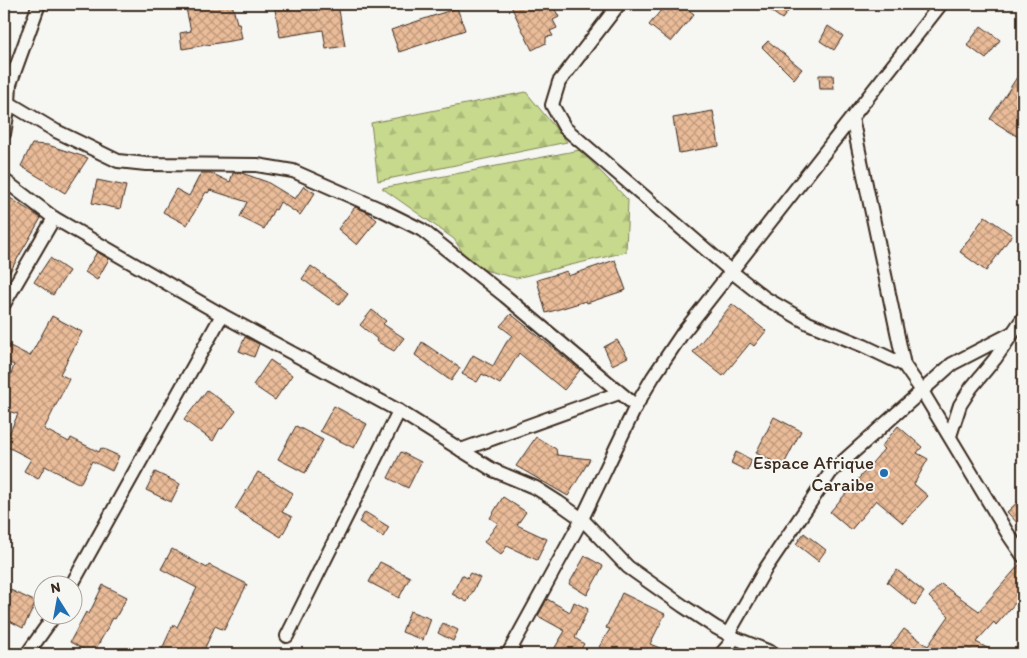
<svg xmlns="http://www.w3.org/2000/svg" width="1027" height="658" font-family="Itim,sans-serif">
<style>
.forest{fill:url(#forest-firs);stroke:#808256}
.building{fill:url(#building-cross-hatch);stroke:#3b2a1e}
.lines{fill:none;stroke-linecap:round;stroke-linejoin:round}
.street-casing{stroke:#3b2a1e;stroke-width:16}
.street{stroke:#f6f6f2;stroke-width:12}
.poi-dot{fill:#1f6fb2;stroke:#f6f6f2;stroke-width:2}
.labels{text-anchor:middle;stroke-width:4;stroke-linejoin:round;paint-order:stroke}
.poi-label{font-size:19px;fill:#3b2a1e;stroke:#f6f6f2;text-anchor:end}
</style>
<defs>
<pattern id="forest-firs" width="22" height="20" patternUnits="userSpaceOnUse" patternTransform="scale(1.25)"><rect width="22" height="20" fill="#c6d98d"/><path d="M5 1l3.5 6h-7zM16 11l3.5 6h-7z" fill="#abba79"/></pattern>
<pattern id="building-cross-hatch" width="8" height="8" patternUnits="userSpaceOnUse" patternTransform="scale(1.25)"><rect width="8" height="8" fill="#eabc99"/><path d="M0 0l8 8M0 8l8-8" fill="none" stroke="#bf997c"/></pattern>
</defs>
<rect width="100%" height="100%" fill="#f6f6f2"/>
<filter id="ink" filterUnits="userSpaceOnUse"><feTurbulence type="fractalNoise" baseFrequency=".02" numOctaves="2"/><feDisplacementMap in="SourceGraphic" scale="10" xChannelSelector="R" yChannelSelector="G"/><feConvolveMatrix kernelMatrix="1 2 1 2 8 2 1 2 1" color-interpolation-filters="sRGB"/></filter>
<g filter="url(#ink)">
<g class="forest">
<polygon points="526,92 567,142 378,181 371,123"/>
<polygon points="580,150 628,200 626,252 516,278 472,267 454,239 382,188"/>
</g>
<g class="building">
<polygon points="185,4 232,4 237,23 239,23 242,39 182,49 180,33 191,31"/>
<polygon points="274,4 338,4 345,46 326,49 323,30 280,37"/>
<polygon points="510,4 552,4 559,17 553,20 557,28 550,31 553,36 546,37 546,43 532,50"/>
<polygon points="666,4 681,4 694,14 671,42 649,25"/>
<polygon points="761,4 794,4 782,19"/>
<polygon points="457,8 465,30 399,52 391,30"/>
<polygon points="828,26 843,36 834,50 820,41"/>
<polygon points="981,26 1000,40 986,59 967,45"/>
<polygon points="768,41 802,69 794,79 762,47"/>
<polygon points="1023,68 1023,129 1018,137 990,119"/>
<polygon points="819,75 833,75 834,89 820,89"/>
<polygon points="713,111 719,146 679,153 673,118"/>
<polygon points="32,144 48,145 88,158 65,193 21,166"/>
<polygon points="201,173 211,173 230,182 233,173 242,173 267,182 295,199 304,186 315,193 300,215 280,202 276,210 274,209 264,229 240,217 247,202 210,190 208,193 206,192 187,225 163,212 176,189 189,196"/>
<polygon points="97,180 126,186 120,209 92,203"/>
<polygon points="10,198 41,218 4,282 4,210"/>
<polygon points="355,207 367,212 377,220 357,245 338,229"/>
<polygon points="985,216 1012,235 986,271 960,252"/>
<polygon points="97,252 109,259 97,280 85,272"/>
<polygon points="50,258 69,271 53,295 34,282"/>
<polygon points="615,260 626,290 587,303 586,301 546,313 537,280 567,271 568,276"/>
<polygon points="311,266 348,293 339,305 302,279"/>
<polygon points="732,304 766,331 754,346 750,343 723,376 693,352"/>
<polygon points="372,310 386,321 383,324 404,338 394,351 376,341 377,339 360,325"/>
<polygon points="511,314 580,370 564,390 519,353 500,384 482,374 477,382 462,374 473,355 493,366 506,343 512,335 500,326"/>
<polygon points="52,316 82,332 60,374 69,379 44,429 69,442 71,438 99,452 101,448 119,456 112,471 92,461 80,484 45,466 38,479 24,471 31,459 4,445 18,414 4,410 4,396 14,365 4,360 4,343 30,356"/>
<polygon points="245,337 259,344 254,357 239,351"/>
<polygon points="617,340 628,357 612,365 604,347"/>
<polygon points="422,342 460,368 451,381 415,355"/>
<polygon points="270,360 292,375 275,400 253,385"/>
<polygon points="207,390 236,411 222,429 220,428 213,441 184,420"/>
<polygon points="334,406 367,424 354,448 320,431"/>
<polygon points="774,417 801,431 783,466 756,453"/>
<polygon points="296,426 323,440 305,473 278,459"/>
<polygon points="898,426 922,447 917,453 928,459 914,484 928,496 903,523 876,500 851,530 830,512 884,449 881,447"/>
<polygon points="536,437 556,449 557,455 590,459 568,496 516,466"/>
<polygon points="401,452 421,462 408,488 388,478"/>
<polygon points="736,452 752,460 747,471 731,463"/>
<polygon points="155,472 180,484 171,502 146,490"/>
<polygon points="258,472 293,493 282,512 292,517 281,537 235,509"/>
<polygon points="503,497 526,512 517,525 547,539 537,560 507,546 501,555 484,542 498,523 490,518"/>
<polygon points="1023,497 1023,529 1007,512"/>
<polygon points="365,512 389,527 383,537 359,522"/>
<polygon points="804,533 826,550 818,561 796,544"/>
<polygon points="172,549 207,568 209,565 247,584 224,630 215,626 202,654 167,654 161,651 173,625 177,627 197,588 161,569"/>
<polygon points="585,556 603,566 587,595 569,584"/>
<polygon points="380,562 410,577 399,598 369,582"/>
<polygon points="1020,564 1023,564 1023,594 996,625 994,622 976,642 998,654 885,654 904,629 928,646 949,616 929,597 941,584 979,611"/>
<polygon points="897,570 924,592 915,605 887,582"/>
<polygon points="470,573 480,578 467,602 452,594 462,575 467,578"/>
<polygon points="103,585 127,597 115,619 113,618 93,654 70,642 86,612 89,614"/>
<polygon points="4,587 36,602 23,628 4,618"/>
<polygon points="622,593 665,614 650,644 674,654 611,654 599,647 610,629 606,628"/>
<polygon points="547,599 570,612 574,602 588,609 575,638 584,644 578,654 551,654 565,631 538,616"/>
<polygon points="410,611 431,619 423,640 402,632"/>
<polygon points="443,623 458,630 453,641 438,633"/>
</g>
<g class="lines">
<g class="street-casing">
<g id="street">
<polyline points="619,4 559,82 552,105 565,128 732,272 765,298 808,323 864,346 904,365"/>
<polyline points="9,103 56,131 118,161 146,164 257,165 293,171 382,210 422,230 505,296 636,406"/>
<polyline points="852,118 904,365 922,391 1008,534 1023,556"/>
<polyline points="4,134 9,103 10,84 39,4"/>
<polyline points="4,180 54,218 222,315 399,411 493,470 536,488 558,502 582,519 628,567 683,606 715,627 735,638 775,654"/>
<polyline points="4,304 54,218"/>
<polyline points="950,436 960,405 971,388 995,359 1023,318"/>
<polyline points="461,450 619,393"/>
<polyline points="71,586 222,315"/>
<polyline points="728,634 766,568 831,472 952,364 1012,333"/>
<polyline points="287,636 399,411"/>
<polyline points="27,654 54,616"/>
<polyline points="508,654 582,519 636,406 653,377 682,334 941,4"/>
<polyline points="721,654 735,638"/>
</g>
</g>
<use href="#street" class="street"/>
</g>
</g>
<circle class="poi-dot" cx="884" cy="473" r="5"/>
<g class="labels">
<g class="poi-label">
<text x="874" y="469">Espace Afrique<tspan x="874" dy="22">Caraibe</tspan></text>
</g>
</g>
<rect width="1027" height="658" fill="none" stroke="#f6f6f2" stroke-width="20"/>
<rect x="10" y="10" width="1007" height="638" fill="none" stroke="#3b2a1e" stroke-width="2" filter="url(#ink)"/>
<g transform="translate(58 600) rotate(349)"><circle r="24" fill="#f6f6f2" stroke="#aba49d"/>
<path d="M0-4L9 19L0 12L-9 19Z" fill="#1f6fb2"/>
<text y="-8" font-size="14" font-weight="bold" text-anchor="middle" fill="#3b2a1e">N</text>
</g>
</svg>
